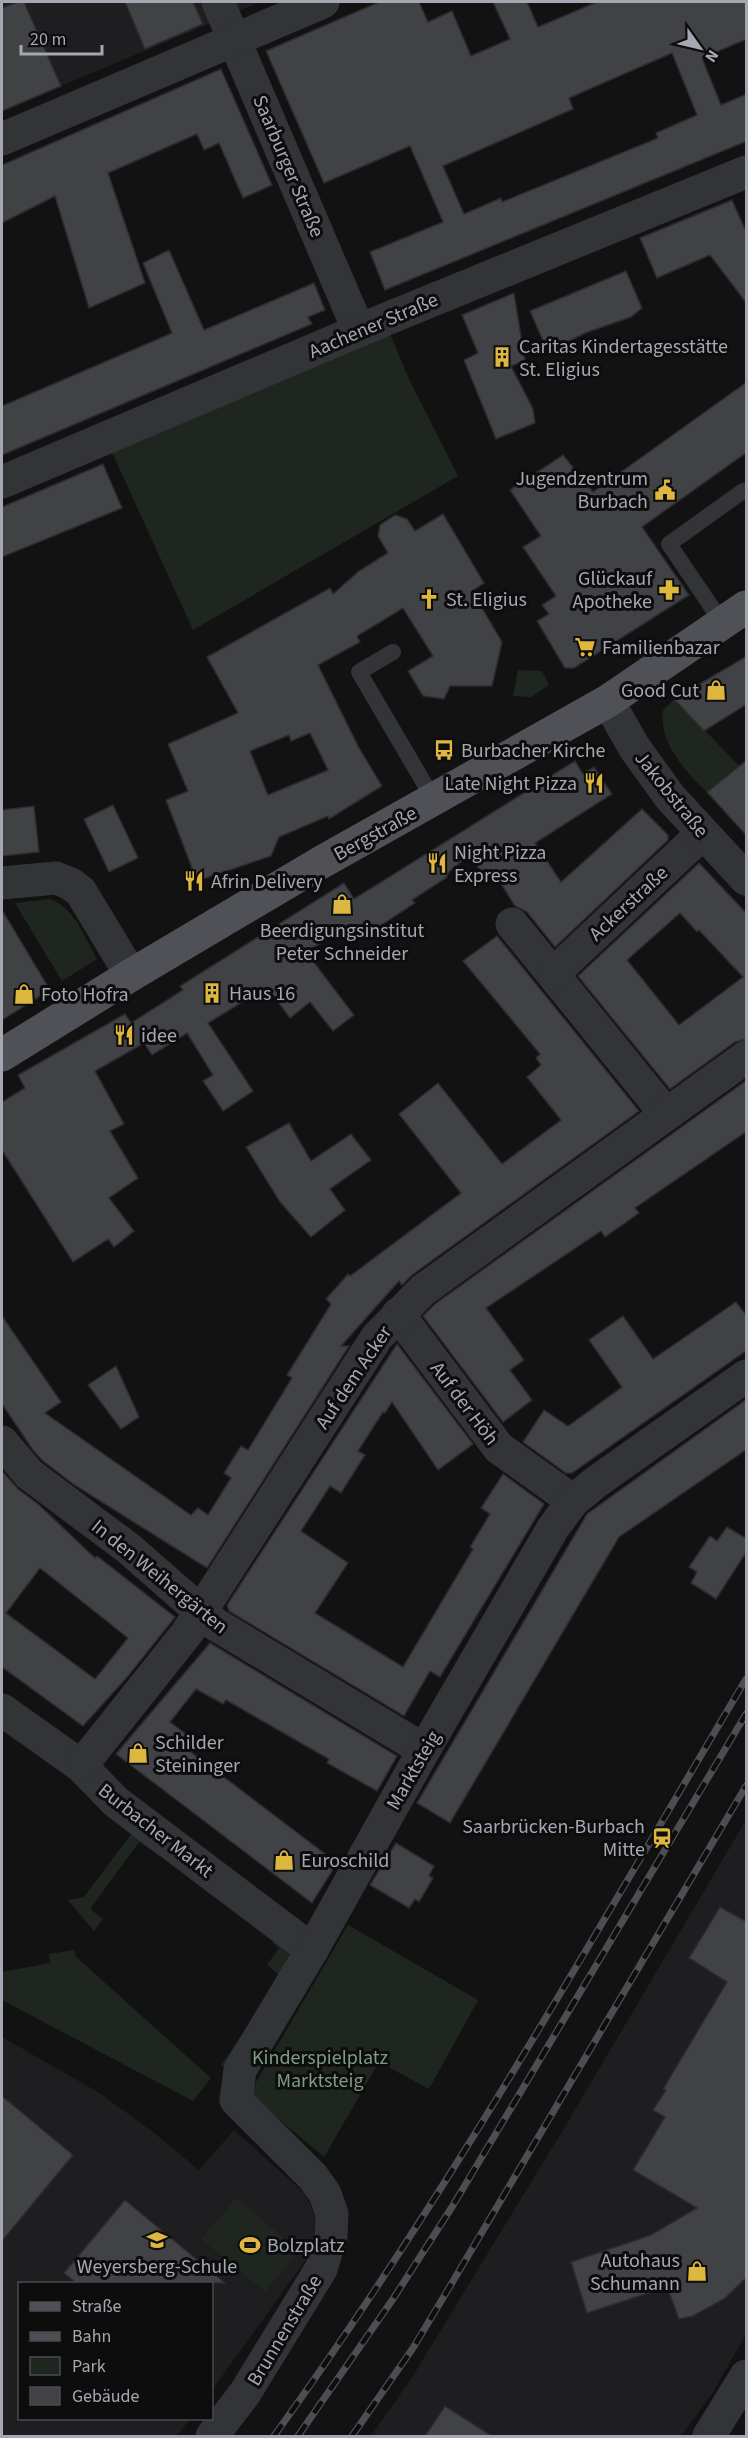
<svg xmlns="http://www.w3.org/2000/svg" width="748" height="2438" font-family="'Source Sans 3',sans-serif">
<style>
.built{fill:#1e1e20}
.green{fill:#1f2620}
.building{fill:#414246;stroke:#2c2c2f;stroke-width:1.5;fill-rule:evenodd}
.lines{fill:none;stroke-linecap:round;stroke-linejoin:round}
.service{stroke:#333438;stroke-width:16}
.minor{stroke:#333438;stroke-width:33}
.tertiary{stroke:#333438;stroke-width:33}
.primary{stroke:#505157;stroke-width:33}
.rail-casing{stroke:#4d4e53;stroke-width:7}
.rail{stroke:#0d0d0e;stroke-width:4.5;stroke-dasharray:14;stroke-linecap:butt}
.labels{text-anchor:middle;stroke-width:6;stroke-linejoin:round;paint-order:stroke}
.street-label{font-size:20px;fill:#a5a8b2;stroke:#0d0d0e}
.poi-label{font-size:20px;fill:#a5a8b2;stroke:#0d0d0e;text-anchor:start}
.park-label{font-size:20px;fill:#7e9c82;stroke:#0d0d0e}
</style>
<rect width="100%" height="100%" fill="#121213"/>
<g class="built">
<polygon points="2,2 260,2 2,111"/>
<polygon points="746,1820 746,2334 712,2394 681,2436 371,2436 411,2379 563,2130"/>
<polygon points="2,2037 98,2092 153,2132 199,2170 234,2130 301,2190 310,2204 315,2217 314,2233 312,2247 303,2264 212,2390 212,2284 20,2284 20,2418 190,2419 177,2436 2,2436"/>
</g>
<g class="green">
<polygon points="384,320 410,381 458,476 193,630 106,439"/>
<polygon points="518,670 542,671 549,685 531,697 513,696"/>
<path d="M675 699 739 766 707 792C685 772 658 741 663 710Z"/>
<path d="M49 899C75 907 84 937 97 959L62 981 15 903Z"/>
<polygon points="141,1821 163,1851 160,1856 139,1842 90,1909 103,1919 94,1931 68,1900 84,1897"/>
<polygon points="348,1925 478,2000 429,2089 379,2062 324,2157 249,2094"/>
<polygon points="277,1938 300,1957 229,2071 221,2065 282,1977 267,1965 279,1948 273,1943"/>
<polygon points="74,1950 76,1957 211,2078 193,2101 2,2000 2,1972 50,1963 49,1954"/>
<polygon points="236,2198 300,2251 265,2292 201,2239"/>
</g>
<g class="building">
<polygon points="17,2 24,2 61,86 2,111 2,8"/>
<polygon points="125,2 193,2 203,24 145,49"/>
<path d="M379 2H419L428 22 452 11 471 56 510 39 493 2H527L538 27 597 2H747V39L702 58 721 105 747 94V141L385 290 370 252 443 222 410 146 324 183 266 51ZM672 53 697 115 656 133 658 138 502 202 501 198 464 214 443 166 573 109 569 98Z"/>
<polygon points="221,69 272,185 243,198 219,143 204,150 197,134 108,173 145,283 89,308 55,196 2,223 2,165"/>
<polygon points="732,200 747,234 747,304 710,255 657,278 640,238"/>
<polygon points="169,250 204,330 314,283 325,310 308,317 312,324 2,455 2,406 172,333 143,263"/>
<polygon points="626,271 642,308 631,317 585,333 548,352 530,311"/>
<polygon points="514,293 525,361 511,366 533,409 535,423 496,439 464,360 478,353 462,315"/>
<polygon points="747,382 747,452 642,527 689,595 574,668 565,668 537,621 549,614 542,605 556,596 523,547 541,536 510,490 563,455 593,492"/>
<polygon points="103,464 122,508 2,557 2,507"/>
<path d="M443 514 484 583 472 591 502 642 492 686H450L444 699 423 696 408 671 433 656 403 608 357 636 360 642 318 665 359 748 382 786 329 819 328 816 279 837 271 856 197 881 166 800 188 791 168 744 238 713 207 657 330 588 333 594 359 571 388 553 378 536 380 525 395 515 407 519 415 531ZM310 733 328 770 268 795 250 751 289 735 291 741Z"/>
<polygon points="747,656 747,704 704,731 674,699"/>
<polygon points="747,760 747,836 707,792"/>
<polygon points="575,761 583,774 594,767 612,794 535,843 561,882 642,809 668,835 668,840 555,947 527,912 515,906 495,874 487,879 469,855 449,872 446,878 412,900 415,903 374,930 368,921 353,930 350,925 306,952 354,1015 333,1031 310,1002 290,1018 267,987 208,1023 253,1091 223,1111 203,1081 213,1075 187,1033 152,1055 144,1043 95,1071 124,1124 110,1131 138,1178 109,1198 134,1231 114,1247 108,1239 73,1262 2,1150 2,1102 25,1088 18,1075 125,1014 131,1023 183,990 180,986 344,883 354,899"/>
<polygon points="113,805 138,858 109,872 84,819"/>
<polygon points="34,806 39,852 2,856 2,810"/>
<path d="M699 863 747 914V1039L735 1042 670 1089 578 976ZM680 913 697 932 699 930 743 977 679 1025 627 960Z"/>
<polygon points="2,910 50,990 2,1020"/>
<polygon points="497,936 639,1111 412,1275 402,1285 399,1281 341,1346 349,1346 207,1568 73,1484 42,1460 33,1450 2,1404 2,1316 61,1402 45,1413 191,1515 198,1508 208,1515 231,1478 224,1473 241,1446 248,1450 292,1378 287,1375 331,1304 326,1299 348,1274 350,1276 461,1193 399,1114 438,1083 502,1164 561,1120 527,1077 541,1065 536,1058 540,1054 463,961"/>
<polygon points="747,1080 747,1131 635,1208 639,1213 605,1237 601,1231 486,1308 524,1360 510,1370 532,1400 503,1422 423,1316 435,1304"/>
<polygon points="289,1123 311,1161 351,1134 371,1160 330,1189 345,1210 311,1237 280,1202 246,1147"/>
<polygon points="736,1302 747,1316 747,1350 572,1473 566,1473 523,1442 544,1410 568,1426 622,1387 589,1340 623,1316 653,1359"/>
<polygon points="397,1344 473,1444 438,1470 392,1402 385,1413 383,1412 358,1451 365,1455 341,1493 330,1486 301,1531 348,1563 315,1613 403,1667 473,1549 470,1547 490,1514 481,1508 503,1474 544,1504 440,1677 430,1671 404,1716 229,1611 227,1605"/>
<polygon points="116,1366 139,1417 121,1429 88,1385"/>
<polygon points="747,1399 747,1449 619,1537 450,1823 417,1803 587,1514"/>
<path d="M2 1471 18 1489 38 1504 95 1558 97 1556 175 1617 128 1676 83 1726 2 1667ZM40 1568 128 1638 95 1679 6 1613Z"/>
<polygon points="727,1527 747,1539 747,1551 716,1599 691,1583 697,1572 689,1567 710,1536 717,1541"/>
<polygon points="210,1643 397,1756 377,1791 327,1763 329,1759 226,1700 223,1704 196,1689 170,1722 191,1738 188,1743 194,1748 191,1752 337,1863 312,1903 116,1754"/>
<polygon points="396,1843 434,1866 429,1876 433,1878 419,1902 415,1899 409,1908 370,1885"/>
<polygon points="720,1907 747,1922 747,2277 724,2299 693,2316 679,2319 667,2287 587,2313 571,2262 651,2235 697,2208 633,2170 665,2117 653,2110 666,2090 663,2089 727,1982 689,1958"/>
<polygon points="2,2096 73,2155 2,2241"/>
<polygon points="125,2200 225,2283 76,2283 64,2273"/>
<polygon points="445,2406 492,2436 425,2436"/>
</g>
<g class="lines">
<g class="service">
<polyline points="723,624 669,544 743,491"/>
<polyline points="393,652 359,672 434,800"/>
</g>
<g class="minor">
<polyline points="218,2 359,331"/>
<polyline points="2,139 323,2"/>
<polyline points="2,482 384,320 746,172"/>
<polyline points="2,883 56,878 71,884 81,892 131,975"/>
<polyline points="512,924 666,1114"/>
<polyline points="553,974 703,833"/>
<polyline points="398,1314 499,1448 573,1501"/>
<polyline points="2,1442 29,1474 128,1548 215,1624 424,1750"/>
<polyline points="2,1710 81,1766 116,1802 312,1950"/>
<polyline points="81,1766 187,1633 377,1337 423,1290 746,1057"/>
<polyline points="212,2436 245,2393 321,2269 331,2236 332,2214 325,2194 313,2177 236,2100 240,2070 312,1950 424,1750 553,1528 573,1501 596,1482 746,1376"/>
</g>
<g class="tertiary">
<polyline points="608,701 634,747 670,797 746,879"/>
<polyline points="709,2436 746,2376"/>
</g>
<polyline class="primary" points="2,1055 131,975 320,863 608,701 746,607"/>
<g class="rail-casing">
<g id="rail">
<path d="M274 2436C448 2195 595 1934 746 1679"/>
<polyline points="298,2436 393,2299 452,2207 746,1714"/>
<polyline points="352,2436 413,2348 443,2298 746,1786"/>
</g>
</g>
<use href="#rail" class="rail"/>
</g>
<defs>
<g id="building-bare" transform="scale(1.62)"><path d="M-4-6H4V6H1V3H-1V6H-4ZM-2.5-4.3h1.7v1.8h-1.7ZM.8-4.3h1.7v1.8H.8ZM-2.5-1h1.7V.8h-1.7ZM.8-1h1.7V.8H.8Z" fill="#deb73f" stroke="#0d0d0e" stroke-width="2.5" paint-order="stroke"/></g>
<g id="civic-bare" transform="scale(1.62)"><path d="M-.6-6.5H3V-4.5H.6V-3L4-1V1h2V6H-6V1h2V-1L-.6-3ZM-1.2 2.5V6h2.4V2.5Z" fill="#deb73f" stroke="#0d0d0e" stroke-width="2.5" paint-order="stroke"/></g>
<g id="pharmacy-bare" transform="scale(1.62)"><path d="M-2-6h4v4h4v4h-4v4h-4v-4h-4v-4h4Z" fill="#deb73f" stroke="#0d0d0e" stroke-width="2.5" paint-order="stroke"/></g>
<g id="church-bare" transform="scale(1.62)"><path d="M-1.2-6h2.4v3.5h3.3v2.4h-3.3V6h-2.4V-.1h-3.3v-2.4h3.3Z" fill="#deb73f" stroke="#0d0d0e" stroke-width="2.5" paint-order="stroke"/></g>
<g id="supermarket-bare" transform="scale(1.62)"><path d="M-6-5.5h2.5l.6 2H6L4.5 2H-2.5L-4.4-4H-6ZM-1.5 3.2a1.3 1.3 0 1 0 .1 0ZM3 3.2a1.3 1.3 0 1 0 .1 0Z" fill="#deb73f" stroke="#0d0d0e" stroke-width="2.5" paint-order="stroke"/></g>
<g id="shop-bare" transform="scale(1.62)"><path d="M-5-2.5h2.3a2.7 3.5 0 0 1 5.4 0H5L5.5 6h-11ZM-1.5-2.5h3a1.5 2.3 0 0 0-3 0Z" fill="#deb73f" stroke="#0d0d0e" stroke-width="2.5" paint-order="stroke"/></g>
<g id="bus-bare" transform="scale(1.62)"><path d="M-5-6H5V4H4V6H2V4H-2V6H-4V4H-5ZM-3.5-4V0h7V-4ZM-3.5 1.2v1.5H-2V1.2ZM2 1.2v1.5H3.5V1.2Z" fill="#deb73f" stroke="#0d0d0e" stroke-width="2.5" paint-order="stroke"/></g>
<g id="restaurant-bare" transform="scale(1.62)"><path d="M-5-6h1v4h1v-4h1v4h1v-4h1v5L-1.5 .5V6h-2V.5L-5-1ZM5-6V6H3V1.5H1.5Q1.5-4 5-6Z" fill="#deb73f" stroke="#0d0d0e" stroke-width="2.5" paint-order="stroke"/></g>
<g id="station-bare" transform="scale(1.62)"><path d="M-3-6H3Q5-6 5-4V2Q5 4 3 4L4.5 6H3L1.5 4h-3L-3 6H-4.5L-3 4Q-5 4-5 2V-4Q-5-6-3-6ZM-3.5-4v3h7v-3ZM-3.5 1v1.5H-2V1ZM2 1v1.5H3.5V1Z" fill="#deb73f" stroke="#0d0d0e" stroke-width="2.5" paint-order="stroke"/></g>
<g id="school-bare" transform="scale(1.62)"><path d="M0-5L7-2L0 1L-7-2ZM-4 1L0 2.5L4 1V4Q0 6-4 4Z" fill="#deb73f" stroke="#0d0d0e" stroke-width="2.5" paint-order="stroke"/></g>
<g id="stadium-bare" transform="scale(1.62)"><path d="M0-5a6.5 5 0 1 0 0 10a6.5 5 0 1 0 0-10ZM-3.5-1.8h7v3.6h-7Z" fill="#deb73f" stroke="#0d0d0e" stroke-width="2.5" paint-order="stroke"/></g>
</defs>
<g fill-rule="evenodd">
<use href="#building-bare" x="502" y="357"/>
<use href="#civic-bare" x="665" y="490"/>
<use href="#pharmacy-bare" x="669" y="590"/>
<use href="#church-bare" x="429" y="599"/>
<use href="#supermarket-bare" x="585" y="647"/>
<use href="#shop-bare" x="716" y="690"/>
<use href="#bus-bare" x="444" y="750"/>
<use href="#restaurant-bare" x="594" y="783"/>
<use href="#restaurant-bare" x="437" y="863"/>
<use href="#restaurant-bare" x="194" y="881"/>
<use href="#shop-bare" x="342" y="904"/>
<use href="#building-bare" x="212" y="993"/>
<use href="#shop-bare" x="24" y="994"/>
<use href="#restaurant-bare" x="124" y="1035"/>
<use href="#shop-bare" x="138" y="1753"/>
<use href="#station-bare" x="662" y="1838"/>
<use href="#shop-bare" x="284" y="1860"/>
<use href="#school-bare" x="157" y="2240"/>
<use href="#stadium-bare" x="250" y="2245"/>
<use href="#shop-bare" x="697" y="2271"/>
</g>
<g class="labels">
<g class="street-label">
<text transform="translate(289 166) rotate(67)" y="7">Saarburger Straße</text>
<text transform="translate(373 325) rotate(-23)" y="7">Aachener Straße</text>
<text transform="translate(672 794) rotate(51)" y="7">Jakobstraße</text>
<text transform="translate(375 833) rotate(-29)" y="7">Bergstraße</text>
<text transform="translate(628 903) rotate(-43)" y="7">Ackerstraße</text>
<text transform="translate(353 1377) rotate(-56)" y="7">Auf dem Acker</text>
<text transform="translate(465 1403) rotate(53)" y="7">Auf der Höh</text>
<text transform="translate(160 1576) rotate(39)" y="7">In den Weihergärten</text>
<text transform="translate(413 1770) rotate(-60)" y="7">Marktsteig</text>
<text transform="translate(156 1830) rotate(38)" y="7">Burbacher Markt</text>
<text transform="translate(284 2330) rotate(-59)" y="7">Brunnenstraße</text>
</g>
<g class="poi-label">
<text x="519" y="353">Caritas Kindertagesstätte<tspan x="519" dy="23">St. Eligius</tspan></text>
<text x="648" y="485" text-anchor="end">Jugendzentrum<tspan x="648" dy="23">Burbach</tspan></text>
<text x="652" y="585" text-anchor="end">Glückauf<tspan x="652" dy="23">Apotheke</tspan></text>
<text x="446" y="606">St. Eligius</text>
<text x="602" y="654">Familienbazar</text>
<text x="699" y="697" text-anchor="end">Good Cut</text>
<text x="461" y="757">Burbacher Kirche</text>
<text x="577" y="790" text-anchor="end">Late Night Pizza</text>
<text x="454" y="859">Night Pizza<tspan x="454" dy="23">Express</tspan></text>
<text x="211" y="888">Afrin Delivery</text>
<text x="342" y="937" text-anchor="middle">Beerdigungsinstitut<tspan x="342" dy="23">Peter Schneider</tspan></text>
<text x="229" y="1000">Haus 16</text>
<text x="41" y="1001">Foto Hofra</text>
<text x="141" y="1042">idee</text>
<text x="155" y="1749">Schilder<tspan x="155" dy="23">Steininger</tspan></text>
<text x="645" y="1833" text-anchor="end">Saarbrücken-Burbach<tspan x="645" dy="23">Mitte</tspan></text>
<text x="301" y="1867">Euroschild</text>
<text x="267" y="2252">Bolzplatz</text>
<text x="680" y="2267" text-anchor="end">Autohaus<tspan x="680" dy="23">Schumann</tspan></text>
<text x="157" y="2273" text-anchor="middle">Weyersberg-Schule</text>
</g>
<g class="park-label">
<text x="320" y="2064">Kinderspielplatz<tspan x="320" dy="23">Marktsteig</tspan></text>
</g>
</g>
<rect width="748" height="2438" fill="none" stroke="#a5a8b2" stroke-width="6"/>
<rect x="18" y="2282" width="195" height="138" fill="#0d0d0e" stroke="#4a4b50" stroke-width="1.5"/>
<rect x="30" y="2302" width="30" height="9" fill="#505157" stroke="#4a4b50" stroke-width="1.5"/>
<text x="72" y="2312" font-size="18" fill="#a5a8b2">Straße</text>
<rect x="30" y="2332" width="30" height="9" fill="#4d4e53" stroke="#4a4b50" stroke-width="1.5"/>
<text x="72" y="2342" font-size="18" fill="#a5a8b2">Bahn</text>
<rect x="30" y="2357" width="30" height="18" fill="#1f2620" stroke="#4a4b50" stroke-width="1.5"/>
<text x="72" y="2372" font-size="18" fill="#a5a8b2">Park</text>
<rect x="30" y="2387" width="30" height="18" fill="#414246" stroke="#4a4b50" stroke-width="1.5"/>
<text x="72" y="2402" font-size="18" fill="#a5a8b2">Gebäude</text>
<g transform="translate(700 48) rotate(124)" stroke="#0d0d0e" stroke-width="4.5" paint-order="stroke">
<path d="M0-4.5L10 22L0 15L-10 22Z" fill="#a5a8b2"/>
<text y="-9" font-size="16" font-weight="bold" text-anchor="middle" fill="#a5a8b2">N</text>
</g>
<path d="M21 45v9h81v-9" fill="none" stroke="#a5a8b2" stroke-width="3"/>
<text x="30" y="45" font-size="18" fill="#a5a8b2" stroke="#0d0d0e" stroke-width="4.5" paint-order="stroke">20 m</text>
</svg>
